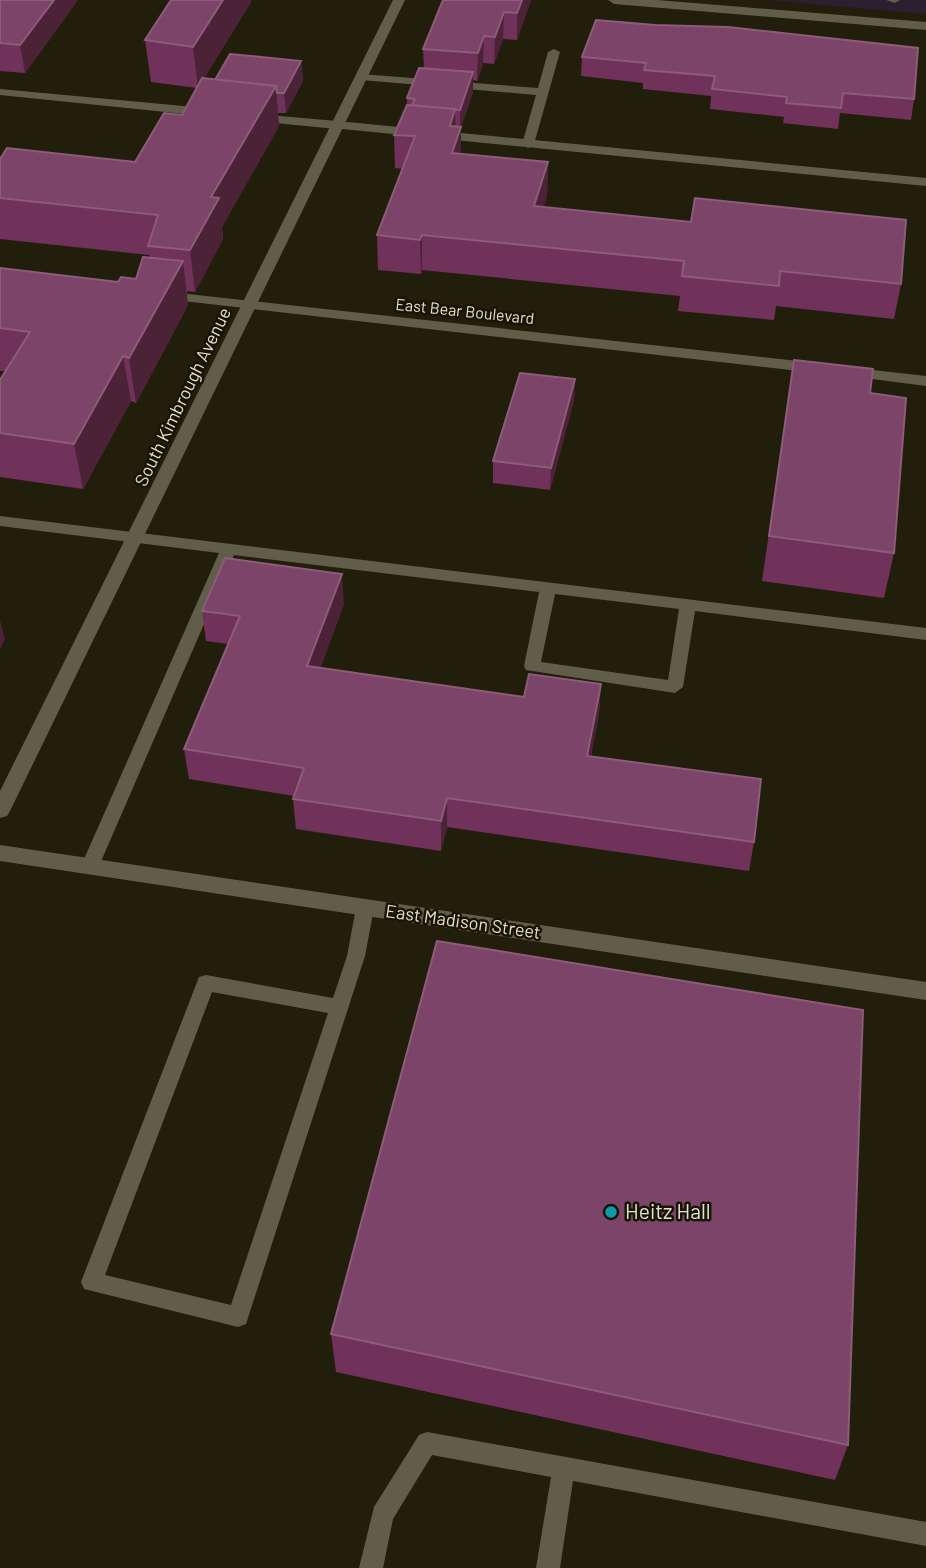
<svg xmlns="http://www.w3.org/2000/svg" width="926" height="1568" font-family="Barlow,sans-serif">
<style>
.education{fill:#292131}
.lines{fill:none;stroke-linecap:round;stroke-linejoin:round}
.service{fill:#605d48;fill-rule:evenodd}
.minor{fill:#605d48;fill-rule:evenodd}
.secondary{fill:#605d48;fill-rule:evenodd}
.wall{fill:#70315b}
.shaded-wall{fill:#4b2236}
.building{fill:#7c4468;stroke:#8c5c79;stroke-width:2}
.culture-dot{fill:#0f9aa8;stroke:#191504;stroke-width:2.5}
.labels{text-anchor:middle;stroke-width:5;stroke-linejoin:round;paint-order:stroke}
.far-street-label{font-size:16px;fill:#e2e0d4;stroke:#191504}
.street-label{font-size:18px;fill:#e2e0d4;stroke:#191504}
.near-poi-label{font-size:21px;fill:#e2e0d4;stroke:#191504;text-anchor:start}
</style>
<rect width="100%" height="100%" fill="#221e0c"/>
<polygon class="education" points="767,0 926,0 926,14"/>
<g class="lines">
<g class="service">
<polygon points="886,0 900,0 895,3"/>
<polygon points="554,49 560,52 534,144 528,148 522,144 536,95 361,80 355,77 361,74 538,88 548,52"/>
<polygon points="0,89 205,108 211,112 205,116 0,95"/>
<polygon points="257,114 337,121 343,125 337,129 253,121 253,115"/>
<path d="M0 516 926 628V640L695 611 683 687 675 693 526 670 524 666 539 592 234 555 99 866 96 871H84L81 866 219 553 0 526ZM555 594 679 609 668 680 541 662Z"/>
<path d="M365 901 372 903 374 908 365 956 246 1324 238 1327 84 1289 81 1282 199 977 206 975 333 998 347 956 356 908 358 903ZM212 992 328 1013 231 1305 105 1275Z"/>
<polygon points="427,1432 926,1522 926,1546 573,1481 560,1568 536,1568 551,1477 432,1455 393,1519 383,1568 359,1568 374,1507 419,1435"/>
</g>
<g class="minor">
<polygon points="608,0 657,0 926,22 926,30 614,4"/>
<polygon points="337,121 926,178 926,186 332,128 332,122"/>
<polygon points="161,291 816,363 824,368 816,373 156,298 154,295"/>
<polygon points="846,367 926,376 926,386 841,375 838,372"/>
<polygon points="0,845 926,982 926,1000 0,861"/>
</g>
<polygon class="secondary" points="393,0 405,0 10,811 7,816 0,818 0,791"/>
</g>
<g class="wall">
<polygon points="0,0 78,0 25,73 0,71"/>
<polygon points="171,0 251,0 251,2 204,78 215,80 301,61 303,81 286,113 278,113 279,126 222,227 223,239 195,292 187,291 188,305 136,403 131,401 83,489 0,477 0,380 5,371 0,371 0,268 118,282 136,279 149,257 149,255 0,239 0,159 135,162 182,115 197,88 151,82 145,40"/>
<polygon points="443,0 531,0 517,40 503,39 494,64 483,63 477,81 473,80 473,92 461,127 461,154 548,162 547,196 543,207 901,284 894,319 776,306 774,320 678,311 680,296 422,270 421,274 378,270 377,235 403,169 395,168 394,135 407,105 407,98 424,68 423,49"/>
<polygon points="596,20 914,99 911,120 840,113 838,129 783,123 784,117 710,109 711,96 643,89 643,83 581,76 582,57"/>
<polygon points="794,360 870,393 894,553 884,598 762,581"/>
<polygon points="575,379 574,400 550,490 493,483 493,461"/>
<polygon points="344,604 320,668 524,697 601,684 599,714 591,756 754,842 749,871 447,827 441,851 296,829 293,799 294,796 189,779 184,749 228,644 206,641 202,611"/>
<polygon points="331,1334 848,1445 835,1480 336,1372"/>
</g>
<g class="shaded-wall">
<polygon points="54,0 78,0 25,73 20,45"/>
<polygon points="223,0 251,0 251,2 198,89 193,47"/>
<polygon points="522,0 531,0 517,40 517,13"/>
<polygon points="504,12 503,39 494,64 495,37"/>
<polygon points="484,36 483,63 477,81 478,53"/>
<polygon points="301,61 303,81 286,113 284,93"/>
<polygon points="473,72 473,92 460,130 460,110"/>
<polygon points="276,86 279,126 222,227 223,239 195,292 190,250 211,197"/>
<polygon points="455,109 456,142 461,127 461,161 452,187 450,126"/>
<polygon points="548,162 547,196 533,240 534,206"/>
<polygon points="422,235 422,270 421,274 420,240"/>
<polygon points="183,261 188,305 136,403 129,358"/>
<polygon points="123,356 131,401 83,489 74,444"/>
<polygon points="575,379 574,400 550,490 551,468"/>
<polygon points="342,574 344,604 310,697 307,666"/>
<polygon points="0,620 5,639 0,649"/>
<polygon points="601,684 599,714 585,786 587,756"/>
<polygon points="447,798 447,827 441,851 441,821"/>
</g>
<g class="building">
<polygon points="0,0 54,0 20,45 0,43"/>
<polygon points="171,0 223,0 193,47 145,40"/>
<polygon points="443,0 522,0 517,13 504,12 495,37 484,36 478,53 423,49"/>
<polygon points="596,20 655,25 728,27 918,48 914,99 843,93 841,108 786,103 787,97 712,89 715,76 644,70 646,63 582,57"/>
<polygon points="230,54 301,61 284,93 277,93 276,86 215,80"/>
<polygon points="419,68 473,72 460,110 412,105 415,99 407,98"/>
<polygon points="202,78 276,86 211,197 219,198 190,250 148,246 158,215 0,198 0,159 7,148 135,162 164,113 182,115"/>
<polygon points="407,105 455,109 450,126 461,127 452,153 548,162 534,206 691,222 695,198 906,220 901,284 780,271 779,286 682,276 684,261 422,235 420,240 377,235 415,136 394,135"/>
<polygon points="143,257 183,261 129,358 123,356 74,444 0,433 0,380 30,332 0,328 0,268 118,282 121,277 136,279"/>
<polygon points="794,360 873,369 870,393 906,398 894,553 769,536"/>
<polygon points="520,373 575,379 551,468 493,461"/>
<polygon points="225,558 342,574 307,666 524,697 529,674 601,684 587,756 761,779 754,842 447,798 441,821 293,799 304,768 184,749 240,616 202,611"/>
<polygon points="437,941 863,1010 848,1445 331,1334"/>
</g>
<circle class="culture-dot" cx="611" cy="1212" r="7"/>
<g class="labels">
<g class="far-street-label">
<text transform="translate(465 311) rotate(6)" y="6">East Bear Boulevard</text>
</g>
<g class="street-label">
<text transform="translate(183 397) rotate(-64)" y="6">South Kimbrough Avenue</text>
<text transform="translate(463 922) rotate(8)" y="6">East Madison Street</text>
</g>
<g class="near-poi-label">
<text x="625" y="1219">Heitz Hall</text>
</g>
</g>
</svg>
